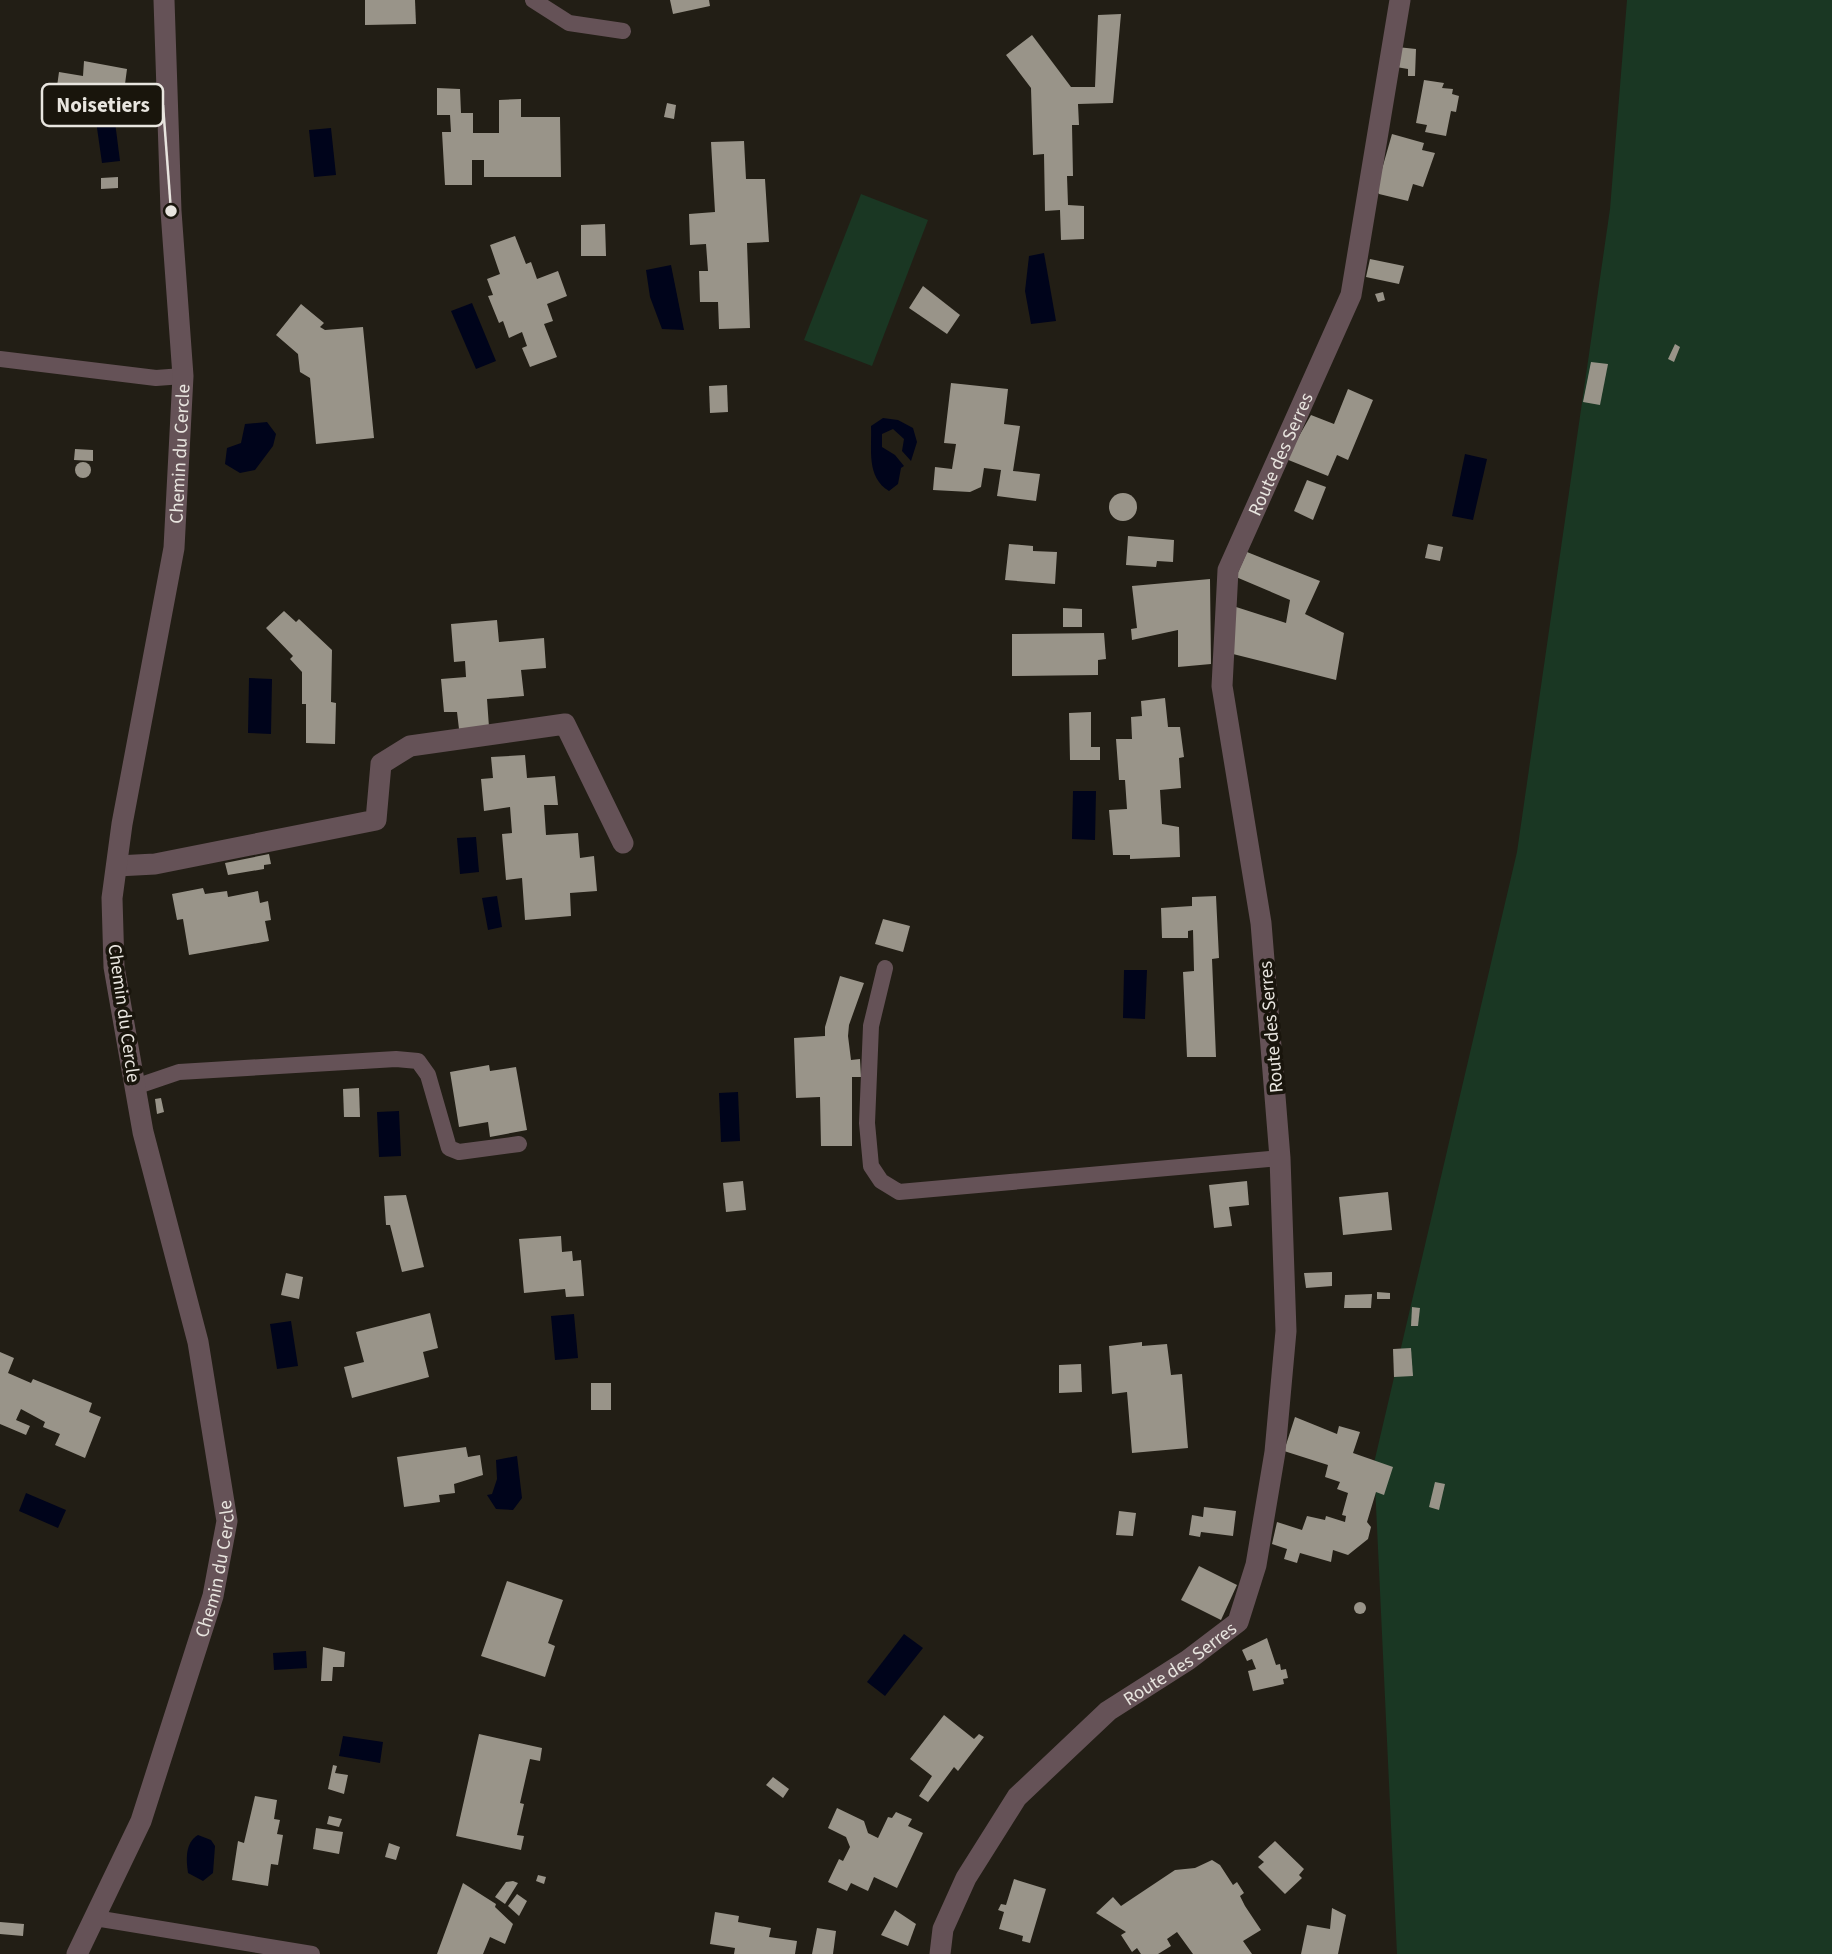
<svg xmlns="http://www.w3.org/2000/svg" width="1832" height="1954" font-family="'Source Sans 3',sans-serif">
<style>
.green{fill:#1a3723}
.water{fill:#00041b}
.building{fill:#999489}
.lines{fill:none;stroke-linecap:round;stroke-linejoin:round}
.lane{stroke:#655257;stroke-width:16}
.street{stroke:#655257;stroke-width:21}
.labels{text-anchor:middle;stroke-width:7;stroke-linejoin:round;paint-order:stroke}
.street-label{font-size:19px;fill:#e8e5df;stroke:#19150c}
.leader{fill:none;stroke:#e8e5df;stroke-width:2.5}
.callout-dot{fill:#e8e5df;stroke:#19150c;stroke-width:2.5}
.callout{fill:#19150c;stroke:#e8e5df;stroke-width:2.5}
.callout-label{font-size:21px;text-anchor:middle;font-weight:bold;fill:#e8e5df}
</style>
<rect width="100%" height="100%" fill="#221e15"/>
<g class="green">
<polygon points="1627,0 1832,0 1832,1954 1397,1954 1374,1463 1517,852 1610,209"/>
<polygon points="861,194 928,220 872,366 804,340"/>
</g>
<g class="water">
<polygon points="96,121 115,122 120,161 102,163"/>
<polygon points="331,128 336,175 314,177 309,130"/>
<polygon points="1044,253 1056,321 1031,324 1025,291 1029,256"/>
<polygon points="671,265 684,330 662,329 650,297 646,270"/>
<polygon points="472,303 496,361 476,369 451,311"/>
<path d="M883 418 898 420 913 428 917 442 911 461 902 451 904 439 893 429 882 434V447L895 455 904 466 901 468 898 484 889 491C866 477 872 450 871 426Z"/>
<polygon points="267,422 276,434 273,446 255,470 240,473 225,464 227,448 241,443 245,424"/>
<polygon points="1465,454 1487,459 1473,520 1452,516"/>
<polygon points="249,678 272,679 271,734 248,733"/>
<polygon points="1073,791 1096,791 1095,840 1072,839"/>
<polygon points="476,837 479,872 460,874 457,838"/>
<polygon points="497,896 502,927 488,930 482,898"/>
<polygon points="1124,970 1147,970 1145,1019 1123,1018"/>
<polygon points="738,1092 740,1141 721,1142 719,1093"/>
<polygon points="399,1111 401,1156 379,1157 377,1112"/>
<polygon points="574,1314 578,1358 555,1360 551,1316"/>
<polygon points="291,1321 298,1366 277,1369 270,1324"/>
<polygon points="517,1456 522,1498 513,1510 496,1509 487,1495 492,1494 497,1479 496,1460"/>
<polygon points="26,1493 66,1510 58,1528 19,1511"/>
<polygon points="904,1634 923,1648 885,1696 867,1682"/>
<polygon points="306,1651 307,1668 274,1670 273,1653"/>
<polygon points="343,1736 383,1742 380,1763 339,1756"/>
<path d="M198 1835 211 1840 215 1846 213 1873 203 1881 188 1873C186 1859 185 1843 198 1835Z"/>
</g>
<g class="building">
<polygon points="365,0 415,0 416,24 365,25"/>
<polygon points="670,0 709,0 710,6 673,14"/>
<polygon points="1121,14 1113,103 1078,104 1079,125 1072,125 1073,176 1067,176 1068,205 1084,206 1084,239 1061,240 1060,210 1045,211 1044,154 1033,155 1031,88 1006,55 1032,35 1071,87 1095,87 1098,15"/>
<polygon points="1397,47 1416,49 1415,76 1408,76 1408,69 1396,67"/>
<polygon points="84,61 127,69 125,84 128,84 121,114 87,111 88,102 74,100 73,109 54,108 59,72 83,76"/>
<polygon points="1424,80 1444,83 1442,88 1453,89 1452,94 1459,96 1456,112 1451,111 1446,136 1425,132 1427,125 1416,123"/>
<polygon points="437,88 460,89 461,113 473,113 473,133 499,133 499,100 521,99 521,117 560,117 561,177 484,177 484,160 472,160 472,185 445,185 442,132 451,132 450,115 437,115"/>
<polygon points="667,103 676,105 674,119 664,117"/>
<polygon points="1392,134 1424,143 1422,150 1435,153 1423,187 1413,184 1408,201 1379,194 1376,190"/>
<polygon points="744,141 746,179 765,179 769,242 747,243 750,328 719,329 718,302 700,302 699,271 708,271 706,244 690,245 689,214 715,212 711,142"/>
<polygon points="118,177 118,188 101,189 101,178"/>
<polygon points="605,224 606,256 581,256 581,225"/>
<polygon points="515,236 526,264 531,262 537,279 558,271 567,296 547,304 553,321 544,324 557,357 530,367 522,348 527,346 522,332 509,338 503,321 499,323 488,296 493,295 487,279 500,274 490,245"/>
<polygon points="1370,259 1404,266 1399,284 1366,277"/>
<polygon points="923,286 960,315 947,334 909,308"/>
<polygon points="1383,292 1385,300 1378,302 1375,294"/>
<polygon points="301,304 324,323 320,327 325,330 363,327 374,438 316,444 310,378 300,372 298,354 276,335"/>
<polygon points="1675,344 1680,347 1674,362 1668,359"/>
<polygon points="1591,362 1608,364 1600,405 1583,402"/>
<polygon points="951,383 1008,389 1004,424 1020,426 1013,471 1040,474 1036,501 997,496 1001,470 984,468 981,487 970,492 933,490 935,467 952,469 956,444 944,443"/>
<polygon points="727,385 728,412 710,413 709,386"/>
<polygon points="1348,389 1373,400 1348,460 1337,455 1328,476 1286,459 1311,415 1334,424"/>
<polygon points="75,449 93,450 93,461 74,460"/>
<circle cx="83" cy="470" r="8"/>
<polygon points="1307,480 1326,487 1313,520 1294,511"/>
<circle cx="1123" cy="507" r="14"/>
<polygon points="1128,536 1174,540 1173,562 1157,561 1156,567 1126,565"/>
<polygon points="1009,544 1033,546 1033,551 1057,552 1055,584 1005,580"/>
<polygon points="1428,544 1443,547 1440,561 1425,558"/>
<polygon points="1247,552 1320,581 1305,614 1344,633 1336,680 1225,652 1233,606 1286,623 1290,600 1236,577"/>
<polygon points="1210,579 1211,664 1178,667 1178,630 1132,640 1131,629 1137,628 1132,586"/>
<polygon points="1063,608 1082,609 1082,627 1063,627"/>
<polygon points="284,611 296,622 299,619 332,650 331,702 336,703 335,744 306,743 306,704 302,704 302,672 290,659 293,656 266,628"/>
<polygon points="497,620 499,642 544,638 546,668 521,670 524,696 487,699 489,727 459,729 457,712 444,712 441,679 466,677 465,661 454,662 451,624"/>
<polygon points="1104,633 1106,659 1098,660 1098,675 1012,676 1012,634"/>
<polygon points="1165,698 1168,727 1180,727 1184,757 1179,758 1181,788 1160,790 1162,824 1179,827 1180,857 1130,859 1130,855 1113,855 1109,810 1127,809 1125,780 1119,780 1116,739 1132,739 1131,717 1142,716 1141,701"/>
<polygon points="1091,712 1091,747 1100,747 1100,760 1070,760 1069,713"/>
<polygon points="525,755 527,778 555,776 558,805 544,805 546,835 578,833 580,858 594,856 597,891 570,893 571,916 525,920 522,878 506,880 502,834 512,833 510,807 484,811 481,779 493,778 491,757"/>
<polygon points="269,854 271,864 264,865 264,869 228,875 225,863"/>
<polygon points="203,888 205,894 227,891 228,897 258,891 260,903 268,901 271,920 265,921 269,941 189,955 183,919 177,920 172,894"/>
<polygon points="1216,896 1219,958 1212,959 1216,1057 1187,1057 1183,972 1194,971 1193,930 1188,931 1188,938 1162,938 1161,908 1192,906 1192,897"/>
<polygon points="883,919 910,926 903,952 875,944"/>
<polygon points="840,976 864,983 849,1025 848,1036 851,1060 860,1059 861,1077 852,1077 852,1146 821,1146 820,1097 796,1098 794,1038 825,1036 825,1027"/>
<polygon points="489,1065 490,1071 516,1067 527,1130 490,1137 488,1122 459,1127 450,1072"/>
<polygon points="359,1088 360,1117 344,1117 343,1089"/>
<polygon points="161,1098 164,1112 157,1114 155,1099"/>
<polygon points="743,1181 746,1210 726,1212 723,1183"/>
<polygon points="1247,1181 1249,1205 1229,1207 1232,1226 1214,1228 1209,1185"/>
<polygon points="1388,1192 1392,1230 1343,1235 1339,1197"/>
<polygon points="406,1195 424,1267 402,1272 390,1225 386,1225 384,1196"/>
<polygon points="561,1236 562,1252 572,1251 573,1261 581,1260 584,1296 566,1297 565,1289 524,1293 519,1239"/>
<polygon points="1332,1272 1332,1286 1306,1288 1304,1273"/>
<polygon points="286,1273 303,1277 299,1299 281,1295"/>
<polygon points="1377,1292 1390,1293 1390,1299 1377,1299"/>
<polygon points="1372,1294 1371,1308 1344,1308 1345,1295"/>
<polygon points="1412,1307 1420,1308 1418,1326 1411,1326"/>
<polygon points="430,1313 438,1348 423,1352 429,1377 352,1398 344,1367 364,1362 356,1332"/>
<polygon points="1142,1342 1142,1346 1167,1344 1171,1375 1182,1374 1188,1448 1132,1453 1127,1392 1112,1394 1109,1346"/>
<polygon points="1411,1348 1413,1376 1394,1377 1393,1349"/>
<polygon points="0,1352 14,1358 8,1373 31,1383 33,1379 92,1403 89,1412 101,1417 85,1458 55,1445 60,1434 43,1427 45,1422 21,1409 16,1420 30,1426 26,1435 0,1424"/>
<polygon points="1081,1364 1082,1392 1059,1393 1059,1365"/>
<rect x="591" y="1383" width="20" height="27"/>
<polygon points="1295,1417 1337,1434 1339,1426 1360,1432 1353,1453 1393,1467 1384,1495 1376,1492 1367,1522 1371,1527 1368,1539 1348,1555 1333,1550 1331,1562 1300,1553 1297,1563 1284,1559 1287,1549 1272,1544 1277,1522 1302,1530 1307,1516 1325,1520 1326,1516 1345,1522 1346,1516 1342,1515 1348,1493 1337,1489 1340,1482 1325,1477 1328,1465 1284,1451"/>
<polygon points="466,1447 468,1457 480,1455 483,1475 454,1484 455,1493 439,1495 440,1502 404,1507 397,1457"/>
<polygon points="1435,1482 1445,1484 1439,1510 1429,1507"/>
<polygon points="1204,1507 1236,1511 1233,1536 1201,1532 1200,1537 1189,1535 1192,1515 1203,1517"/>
<polygon points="1119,1511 1136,1513 1133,1536 1116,1535"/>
<polygon points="1199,1566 1237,1585 1221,1620 1181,1600"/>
<polygon points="507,1581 563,1600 548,1643 555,1646 545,1677 481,1656"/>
<circle cx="1360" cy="1608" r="6"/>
<polygon points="1267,1638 1276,1665 1280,1664 1281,1670 1286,1669 1288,1678 1283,1679 1284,1684 1253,1691 1248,1671 1256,1669 1252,1659 1247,1661 1242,1650"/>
<polygon points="323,1647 345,1652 344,1667 333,1667 332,1681 321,1681"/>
<polygon points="944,1715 974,1739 979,1734 984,1737 958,1771 954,1767 928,1802 919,1796 932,1776 910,1759"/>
<polygon points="479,1734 542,1748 540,1761 530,1759 520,1803 524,1804 517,1835 524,1836 521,1850 456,1836"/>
<polygon points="333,1765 337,1766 335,1773 348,1775 344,1794 328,1789"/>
<polygon points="773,1777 789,1789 783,1798 766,1785"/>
<polygon points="255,1796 277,1800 274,1819 280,1820 277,1834 283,1835 278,1865 271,1864 268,1886 232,1880 238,1841 244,1843"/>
<polygon points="837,1808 864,1821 868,1833 878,1838 888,1817 892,1818 896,1812 912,1819 908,1826 923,1833 897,1888 874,1877 868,1891 851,1883 847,1891 828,1882 839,1859 843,1861 850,1847 846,1837 828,1828"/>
<polygon points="329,1816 342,1819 339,1827 327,1824"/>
<polygon points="316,1828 343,1832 339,1854 313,1849"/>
<polygon points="1275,1841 1304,1869 1299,1875 1302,1878 1285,1894 1258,1867 1264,1862 1258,1857"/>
<polygon points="389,1843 400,1847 396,1860 385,1857"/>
<polygon points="1212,1860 1220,1865 1233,1885 1237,1882 1244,1893 1240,1896 1245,1906 1261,1930 1243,1941 1252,1954 1193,1954 1177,1932 1167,1939 1171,1946 1158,1954 1141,1954 1137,1948 1132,1952 1121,1935 1126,1932 1096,1913 1113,1897 1121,1906 1175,1870 1195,1868"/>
<polygon points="538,1875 546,1877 544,1884 536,1881"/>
<polygon points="1014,1879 1046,1889 1030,1943 1022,1941 1023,1936 999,1929 1004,1912 998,1910 1001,1904 1006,1905"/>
<polygon points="513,1881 518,1883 505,1904 495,1897 506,1882"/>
<polygon points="463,1883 496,1904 495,1907 513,1924 505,1944 490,1937 483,1954 437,1954"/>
<polygon points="517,1894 527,1901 519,1916 508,1906"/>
<polygon points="1332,1908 1346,1915 1338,1954 1301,1954 1307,1925 1330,1929"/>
<polygon points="895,1910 916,1924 908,1946 881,1935"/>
<polygon points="715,1912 739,1916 738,1922 771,1928 769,1937 797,1941 795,1954 734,1954 735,1948 710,1944"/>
<polygon points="0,1922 24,1924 23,1936 0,1934"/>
<polygon points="817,1928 836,1931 833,1954 812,1954"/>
</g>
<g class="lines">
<g class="lane">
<polyline points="533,0 569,23 623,31"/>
<polyline points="0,359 156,378 183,376"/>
<polyline points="885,968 871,1026 867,1123 871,1166 881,1181 899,1192 1280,1158"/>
<polyline points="135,1087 179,1072 396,1059 418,1061 428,1075 449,1148 459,1152 519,1144"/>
<polyline points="95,1918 312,1954"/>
</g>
<g class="street">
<polyline points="117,866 155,864 376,820 381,764 410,746 565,724 623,843"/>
<path id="s1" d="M77 1954 141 1821 213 1596 227 1521 198 1342 143 1132 114 967 112 898 122 824 174 548 183 376 171 211 164 0"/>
<path id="s2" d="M940 1954 943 1929 966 1878 1017 1797 1108 1711 1188 1660 1238 1622 1256 1565 1275 1452 1286 1331 1280 1158 1261 923 1222 686 1228 570 1351 295 1400 0"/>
</g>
</g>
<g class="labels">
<g class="street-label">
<text dy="7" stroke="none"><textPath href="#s1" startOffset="1545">Chemin du Cercle</textPath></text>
<text dy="7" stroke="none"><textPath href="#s2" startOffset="1648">Route des Serres</textPath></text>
<text transform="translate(125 1013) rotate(82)" y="7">Chemin du Cercle</text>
<text transform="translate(1270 1027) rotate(-95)" y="7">Route des Serres</text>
<text dy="7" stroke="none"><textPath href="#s1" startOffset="411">Chemin du Cercle</textPath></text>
<text dy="7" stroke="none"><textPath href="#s2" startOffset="388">Route des Serres</textPath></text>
</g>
</g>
<path class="leader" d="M171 211L163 105"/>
<circle class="callout-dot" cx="171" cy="211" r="7"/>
<rect class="callout" x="42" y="84" width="121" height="42" rx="7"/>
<g class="callout-label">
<text x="103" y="112">Noisetiers</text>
</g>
</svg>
